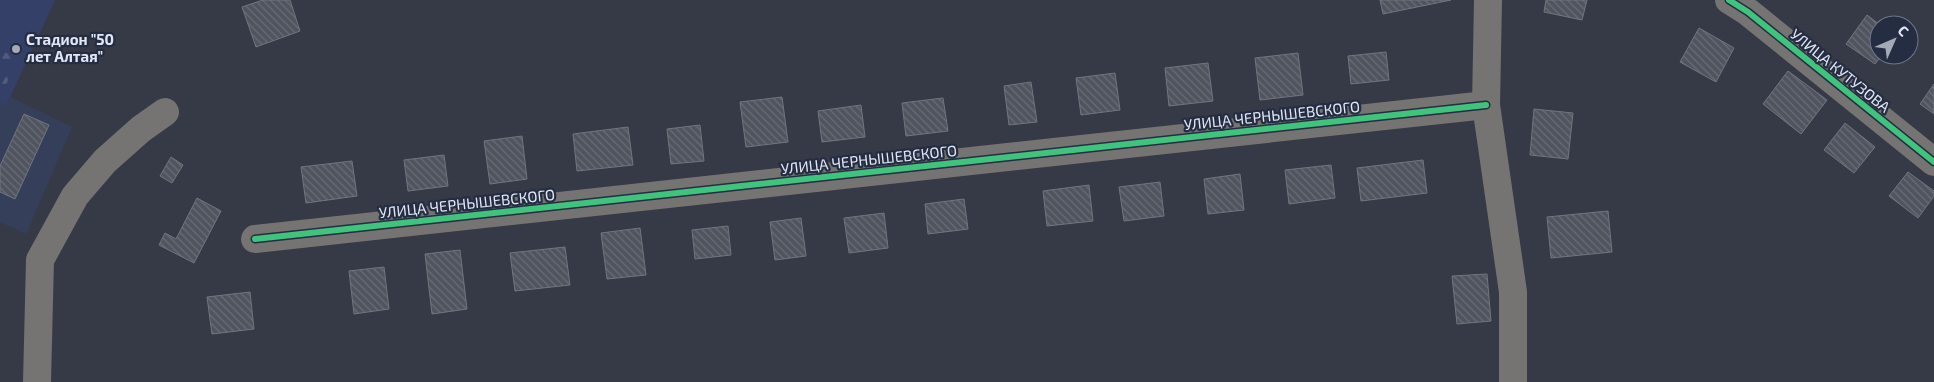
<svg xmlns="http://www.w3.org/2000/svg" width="1934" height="382" font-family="'Exo 2',sans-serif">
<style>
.built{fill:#363f5a}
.grass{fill:#344067}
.forest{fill:url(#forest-firs)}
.building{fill:url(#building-back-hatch);stroke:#71757f}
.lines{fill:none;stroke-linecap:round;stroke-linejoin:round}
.minor{stroke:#757472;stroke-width:28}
.cycleway-casing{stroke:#252d42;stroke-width:9}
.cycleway{stroke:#40c37c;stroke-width:6}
.poi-dot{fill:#a5aab8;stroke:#252d42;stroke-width:2}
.labels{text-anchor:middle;stroke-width:4.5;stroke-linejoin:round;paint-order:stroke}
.poi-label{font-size:15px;font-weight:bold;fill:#e1e7f5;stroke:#252d42;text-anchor:start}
.street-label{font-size:15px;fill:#e1e7f5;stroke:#252d42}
</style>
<defs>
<pattern id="forest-firs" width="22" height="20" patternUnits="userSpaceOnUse" patternTransform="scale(1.25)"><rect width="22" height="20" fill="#344067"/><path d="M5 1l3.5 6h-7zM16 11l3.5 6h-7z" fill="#515c7d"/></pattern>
<pattern id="building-back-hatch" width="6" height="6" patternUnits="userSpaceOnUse" patternTransform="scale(1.25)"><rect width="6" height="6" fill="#50545e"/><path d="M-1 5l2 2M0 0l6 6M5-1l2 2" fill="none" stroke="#696d76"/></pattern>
</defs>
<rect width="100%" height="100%" fill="#363a46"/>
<polygon class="built" points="10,97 72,127 26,234 0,222 0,103 6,106"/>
<polygon class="grass" points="0,0 55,0 6,106 0,103"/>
<polygon class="forest" points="0,50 18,58 0,98"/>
<g class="building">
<polygon points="263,0 290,0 300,31 256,47 242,7"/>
<polygon points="1380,0 1451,0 1383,14"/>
<polygon points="1546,0 1587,0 1582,20 1544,12"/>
<polygon points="1867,15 1880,25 1879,55 1882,55 1875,64 1846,44"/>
<polygon points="1699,28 1734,48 1716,82 1680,62"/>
<polygon points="1386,52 1389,80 1351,84 1348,56"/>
<polygon points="1298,53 1303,95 1260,100 1255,58"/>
<polygon points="1208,63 1213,101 1169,106 1165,68"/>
<polygon points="1788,71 1827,100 1801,134 1763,104"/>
<polygon points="1115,73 1120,110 1081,115 1076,78"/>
<polygon points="1031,82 1037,122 1009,125 1004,86"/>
<polygon points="1934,84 1934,114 1920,104"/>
<polygon points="782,97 788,142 746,147 740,102"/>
<polygon points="943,98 948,131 906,136 902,103"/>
<polygon points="861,105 865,137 822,142 818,111"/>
<polygon points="1534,109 1573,113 1568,159 1530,155"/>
<polygon points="24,114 49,125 15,199 0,192 0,166"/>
<polygon points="1845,123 1875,147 1854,173 1824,150"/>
<polygon points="700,125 704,161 671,164 667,129"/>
<polygon points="628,127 633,165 577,171 573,134"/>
<polygon points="522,136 527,179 490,184 484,141"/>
<polygon points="444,155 448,186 408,191 404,160"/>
<polygon points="171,157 183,165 172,183 160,176"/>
<polygon points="1423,160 1427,193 1361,201 1357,168"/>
<polygon points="352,161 357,196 306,203 301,167"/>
<polygon points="1331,165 1335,198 1289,204 1285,170"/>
<polygon points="1908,172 1934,191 1934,196 1918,218 1889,196"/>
<polygon points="1240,174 1244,210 1208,214 1204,179"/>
<polygon points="1160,182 1164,216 1124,221 1119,187"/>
<polygon points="1089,185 1093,221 1047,226 1043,191"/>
<polygon points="197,198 221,211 194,263 159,245 165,233 176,239"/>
<polygon points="964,199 968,229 928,234 925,204"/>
<polygon points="1608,211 1612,252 1551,258 1547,217"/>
<polygon points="884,213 888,248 849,253 844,218"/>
<polygon points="801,218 806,256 775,260 770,222"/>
<polygon points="728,226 731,255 695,259 692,230"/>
<polygon points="640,228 646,275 607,279 601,233"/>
<polygon points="565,247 570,285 515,291 510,253"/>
<polygon points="460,250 467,309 432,314 425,254"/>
<polygon points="384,267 389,309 354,314 349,271"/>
<polygon points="1487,274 1491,321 1457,324 1452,276"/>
<polygon points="250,292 254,329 212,334 207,297"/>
</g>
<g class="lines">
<g class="minor">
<polyline points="1488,0 1486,105 1513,292 1513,382"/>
<polyline points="1729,0 1748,12 1934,162"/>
<polyline points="255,239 1486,105"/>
<polyline points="37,382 40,260 75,196 105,161 141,129 165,112"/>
</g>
<g class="cycleway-casing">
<g id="cycleway">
<polyline points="1729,0 1748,12 1934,162"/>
<polyline points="255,239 1486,105"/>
</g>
</g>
<use href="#cycleway" class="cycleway"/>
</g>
<circle class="poi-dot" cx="16" cy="49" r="5"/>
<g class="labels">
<g class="poi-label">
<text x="26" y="45">Стадион "50<tspan x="26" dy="17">лет Алтая"</tspan></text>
</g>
<g class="street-label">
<text transform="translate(1840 71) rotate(39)" y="5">УЛИЦА КУТУЗОВА</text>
<text transform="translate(1272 116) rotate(-6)" y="5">УЛИЦА ЧЕРНЫШЕВСКОГО</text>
<text transform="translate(869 160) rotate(-6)" y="5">УЛИЦА ЧЕРНЫШЕВСКОГО</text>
<text transform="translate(467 204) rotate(-6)" y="5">УЛИЦА ЧЕРНЫШЕВСКОГО</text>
</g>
</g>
<g transform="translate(1894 40) rotate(45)"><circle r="24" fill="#252d42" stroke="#70778a"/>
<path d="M0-4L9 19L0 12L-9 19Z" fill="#a5aab8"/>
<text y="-8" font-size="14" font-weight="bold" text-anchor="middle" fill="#e1e7f5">С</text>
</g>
</svg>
